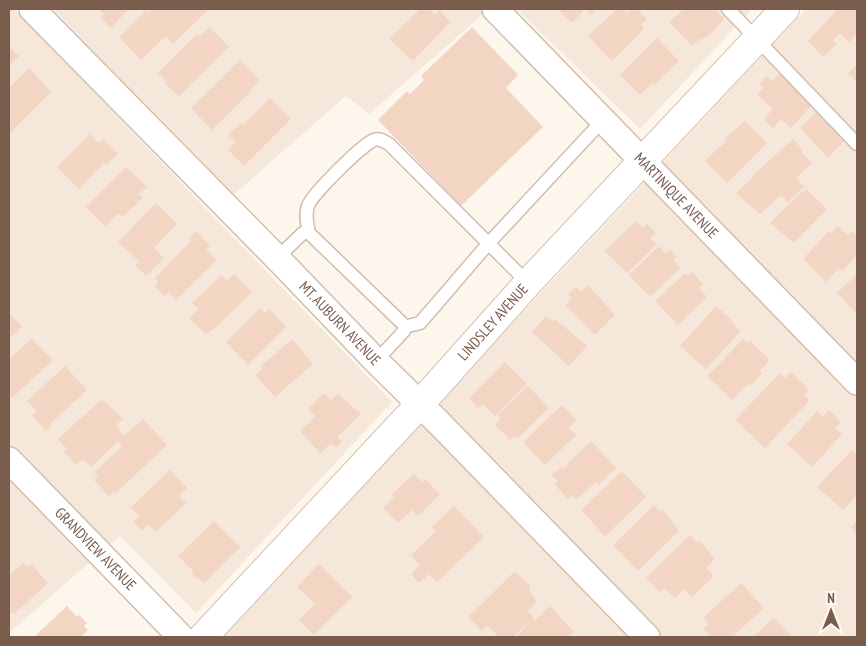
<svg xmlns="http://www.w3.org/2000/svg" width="866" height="646" font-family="'PT Sans Narrow',sans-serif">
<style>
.residential{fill:#f5e8da}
.building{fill:#f3d5c3}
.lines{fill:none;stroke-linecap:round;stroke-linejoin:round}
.lane-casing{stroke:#d1beb0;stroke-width:15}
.street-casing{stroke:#d1beb0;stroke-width:28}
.secondary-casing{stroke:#d6c0b0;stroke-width:30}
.lane{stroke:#fff;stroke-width:12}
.street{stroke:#fff;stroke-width:25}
.secondary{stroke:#fff;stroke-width:28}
.labels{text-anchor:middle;stroke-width:5;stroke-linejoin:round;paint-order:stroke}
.street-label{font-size:15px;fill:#7a5c4d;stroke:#fffaf3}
</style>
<rect width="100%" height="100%" fill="#fdf6ec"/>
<g class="residential">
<polygon points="9,9 14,9 392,402 196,613 120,536 9,633"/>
<polygon points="53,9 489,9 369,114 346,96 232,196"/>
<polygon points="517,9 752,9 640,129"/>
<polygon points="806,9 857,9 857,637 220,637"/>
</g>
<g class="building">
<polygon points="99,9 129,9 111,28 100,17 104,14"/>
<polygon points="152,9 206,9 208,10 173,44 166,36 141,60 119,37 146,10 148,13"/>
<polygon points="420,9 429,9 435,14 439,10 450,22 413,61 389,39"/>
<polygon points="557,9 585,9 572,23"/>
<polygon points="586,9 596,9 591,14"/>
<polygon points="617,9 623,9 627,13 631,9 637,9 647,19 641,25 644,29 612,61 588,36"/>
<polygon points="684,9 715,9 724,19 711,34 710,33 702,40 701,38 692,46 669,22"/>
<polygon points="838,9 857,9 857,34 849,42 840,33 833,40 837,44 823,57 808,41"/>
<polygon points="210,27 229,47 179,96 165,84 167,82 158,73 197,34 200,36"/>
<polygon points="472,27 518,75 506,88 543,127 461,206 378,120 407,91 410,94 424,80 421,76"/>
<polygon points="657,38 679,61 654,85 652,83 640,95 620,75"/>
<polygon points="9,47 19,56 9,66"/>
<polygon points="240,60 260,80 251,89 252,90 212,130 191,108"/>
<polygon points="857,64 857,82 848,74"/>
<polygon points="29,68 51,92 9,134 9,88"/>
<polygon points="780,73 811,106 791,128 781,119 773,128 764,119 773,109 757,94 763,88 759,84 767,76 772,81"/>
<polygon points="270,98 291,119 244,166 228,150 236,142 228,135 241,123 243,125"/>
<polygon points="816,112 845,140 828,158 800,128"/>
<polygon points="745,121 767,143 727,183 705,161 727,140 725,138"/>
<polygon points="90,134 99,143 103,139 118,154 106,165 104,163 79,189 57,167"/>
<polygon points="793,139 803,150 801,152 812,163 796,178 804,187 788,202 781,195 760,214 736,193 754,176 753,175"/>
<polygon points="126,167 147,187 139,194 143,198 122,217 118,214 105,226 86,207"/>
<polygon points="806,189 827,209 794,243 770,223 801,192 802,193"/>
<polygon points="156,203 177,224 154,248 164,258 146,276 135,265 139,261 118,242"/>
<polygon points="636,221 643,228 647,224 656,233 650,238 657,244 627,273 605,251"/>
<polygon points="838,226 848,235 852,231 857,236 857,255 842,271 839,268 826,282 803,259 829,231 831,233"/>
<polygon points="196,231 210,246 206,249 217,260 176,300 168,292 165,296 155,286 158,282 155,278 192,240 189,238"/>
<polygon points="659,246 666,253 670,250 677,257 673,260 680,268 650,297 629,275"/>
<polygon points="692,272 703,284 699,288 707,297 678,325 655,301 685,273 688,276"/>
<polygon points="234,274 252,292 215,328 206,334 189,318 198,309 192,303 222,275 227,281"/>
<polygon points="857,274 857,314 837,293"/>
<polygon points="588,285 615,315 595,335 565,305 572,298 568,294 576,286 581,291"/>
<polygon points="716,306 733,321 731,322 741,331 706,369 680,346"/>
<polygon points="260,308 265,313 269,309 286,327 248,365 226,342"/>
<polygon points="9,313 22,327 9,339"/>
<polygon points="546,316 552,322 555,319 587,346 569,366 532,332"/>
<polygon points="32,339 53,360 12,398 9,395 9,359"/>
<polygon points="292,339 313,364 275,397 255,375 262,369 260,367"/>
<polygon points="743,339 748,343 750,341 770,360 760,371 762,373 750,386 748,384 732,400 707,376"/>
<polygon points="505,362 527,384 495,416 483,404 478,408 469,398"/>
<polygon points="65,366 87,390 50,424 52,426 46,431 32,415 37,411 27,401"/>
<polygon points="791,372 809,390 804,395 810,400 765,448 735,420 780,373 785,378"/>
<polygon points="528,386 549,408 518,438 515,435 510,440 495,425 501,418 498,415"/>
<polygon points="324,393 331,400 338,394 361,414 337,437 342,442 336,447 331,443 320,453 300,431 316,416 308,409"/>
<polygon points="102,399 123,419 116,425 124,436 143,419 167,445 116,493 114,491 109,496 94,480 98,476 95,472 122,446 118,441 91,467 83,459 76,465 64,451 67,449 58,439"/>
<polygon points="562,405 577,420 569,428 576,435 545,465 523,442"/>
<polygon points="829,410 841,422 835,428 842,434 812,467 787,444 817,411 823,417"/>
<polygon points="591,441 616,468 598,485 596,482 576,500 572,495 568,499 555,485 558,481 552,475 561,467 563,469 569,464 568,463"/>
<polygon points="852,450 857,455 857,495 843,510 817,487"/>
<polygon points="170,470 187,488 179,496 186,503 156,532 148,524 142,530 133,522 139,516 131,507"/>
<polygon points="622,471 646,497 605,536 581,510"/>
<polygon points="414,474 423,482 425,479 440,494 418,516 412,510 398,523 383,508 394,497 392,494"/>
<polygon points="654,505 660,512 662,509 679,531 638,571 613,545"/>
<polygon points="454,506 484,537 437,582 429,574 419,583 411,574 420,565 411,555 436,531 432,527"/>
<polygon points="857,520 857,534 851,527"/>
<polygon points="214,521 240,547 204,583 192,574 194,572 178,556"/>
<polygon points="690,535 698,543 700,541 715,559 706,568 714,576 692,597 684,589 675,598 664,588 660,592 646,578"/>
<polygon points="23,563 27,567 31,564 48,583 14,614 12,612 9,614 9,575"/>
<polygon points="319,564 352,597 314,635 299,620 315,604 297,587"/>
<polygon points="515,571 531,587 529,590 537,602 528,611 534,617 513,637 499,637 487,626 482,631 468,617"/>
<polygon points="741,583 764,608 732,637 712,637 704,629 709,624 703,618"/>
<polygon points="67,606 77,617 79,615 87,623 84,626 88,630 81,637 38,637 36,635"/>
<polygon points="550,606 574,632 567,637 516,637 532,619 534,621"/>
<polygon points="774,618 793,637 752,637"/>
</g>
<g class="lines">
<g class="lane-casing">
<g id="lane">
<polyline points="728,9 857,144"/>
<path d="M309 233C307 224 305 214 308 206 311 195 364 143 374 140 379 138 384 141 389 144L528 283"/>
<polyline points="277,258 303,233 309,233 404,325 404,331 376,361"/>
<polyline points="404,327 420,323 488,244 603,120"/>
</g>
</g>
<g class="street-casing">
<g id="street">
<path id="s1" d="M32 9 277 258 376 361 440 424 647 637"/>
<path id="s2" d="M495 9 857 382"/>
<path id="s3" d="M9 460 181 637"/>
</g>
</g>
<g class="secondary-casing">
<g id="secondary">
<path id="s4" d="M203 637 420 404 528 283 785 9"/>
</g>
</g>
<use href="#lane" class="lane"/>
<use href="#street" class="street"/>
<use href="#secondary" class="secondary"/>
</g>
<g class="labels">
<g class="street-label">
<text dy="5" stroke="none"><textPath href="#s2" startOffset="260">MARTINIQUE AVENUE</textPath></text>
<text dy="5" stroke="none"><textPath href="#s4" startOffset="428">LINDSLEY AVENUE</textPath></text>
<text dy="5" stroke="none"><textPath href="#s1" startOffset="440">MT. AUBURN AVENUE</textPath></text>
<text dy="5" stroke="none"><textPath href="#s3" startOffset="124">GRANDVIEW AVENUE</textPath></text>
</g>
</g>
<rect width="866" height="646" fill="none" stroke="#7a5c4d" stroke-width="20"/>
<g transform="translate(831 611)" stroke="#fffaf3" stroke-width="4" paint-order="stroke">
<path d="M0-4L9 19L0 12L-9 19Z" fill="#7a5c4d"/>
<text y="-8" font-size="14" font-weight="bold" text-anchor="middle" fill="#7a5c4d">N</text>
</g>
</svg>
